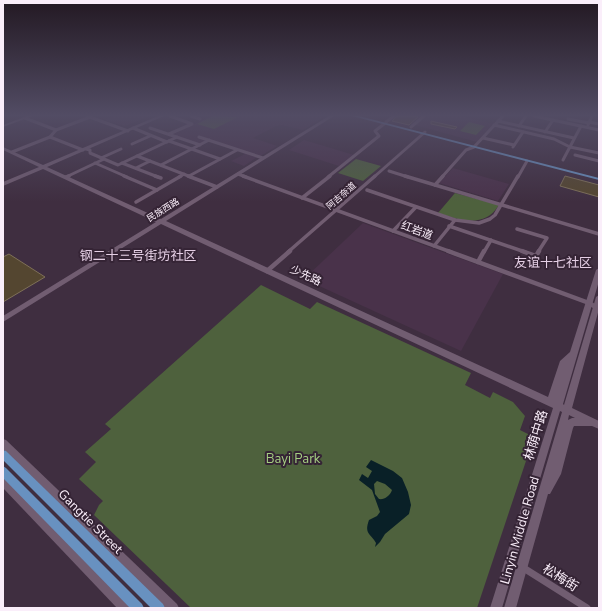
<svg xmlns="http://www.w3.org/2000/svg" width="602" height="611" font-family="'Nunito Sans','Noto Sans SC',sans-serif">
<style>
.built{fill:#49324a}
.green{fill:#4e613d}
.water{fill:#092027;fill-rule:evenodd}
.building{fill:#544630;stroke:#7e7058}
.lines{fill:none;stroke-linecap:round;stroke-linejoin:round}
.street-far3{stroke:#715d71;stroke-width:3}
.street-far2{stroke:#715d71;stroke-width:3.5}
.street-far1{stroke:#715d71;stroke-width:4.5}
.street{stroke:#715d71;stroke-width:7}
.secondary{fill:#715d71;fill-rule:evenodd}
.primary{fill:#6891c0;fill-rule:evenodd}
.labels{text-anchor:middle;stroke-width:4;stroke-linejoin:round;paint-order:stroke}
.far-street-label{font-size:9px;fill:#faeefa;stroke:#352435}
.street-label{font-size:11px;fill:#faeefa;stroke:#352435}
.quarter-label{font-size:13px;fill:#e5cfe5;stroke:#352435}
.near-street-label{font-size:13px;fill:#faeefa;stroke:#352435}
.near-park-label{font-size:13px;fill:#a5ce82;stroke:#352435}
</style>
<rect width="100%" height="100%" fill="#3f2e40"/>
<g class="built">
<polygon points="114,116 150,116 125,126 104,120"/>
<polygon points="211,116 325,116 303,130 282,125 276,126 253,138 277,146 259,157 257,157 244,166 231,161 245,154 207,140 198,145 171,135"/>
<polygon points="425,116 461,116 494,124 477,142 415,125"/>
<polygon points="304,140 354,155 339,166 289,150"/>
<polygon points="453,168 509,184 498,201 439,183"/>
<polygon points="363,223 503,274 461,351 304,279"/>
</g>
<g class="green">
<polygon points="213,116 238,117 214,129 197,124"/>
<polygon points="469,122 485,126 476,135 460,131"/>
<polygon points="356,159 381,166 363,181 338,173"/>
<path d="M455 193 499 205C484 229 460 220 438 213Z"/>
<polygon points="261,285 310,309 317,302 471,373 465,385 490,398 493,392 513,402 525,416 520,430 534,437 477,608 191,608 94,515 99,505 103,501 79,479 96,462 85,452 111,429 105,424"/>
</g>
<path class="water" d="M371 460 393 471 402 478 408 492 411 505 409 514 385 534 380 542 375 547 376 543C370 533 364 534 369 520L377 516 380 512 372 490 359 480 362 474 368 478 372 471 366 467ZM377 481 385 484 392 490C390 496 384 500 379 499L375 494 374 484Z"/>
<g class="building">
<polygon points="397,116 413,116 418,117 409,125 392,121"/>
<polygon points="431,121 457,127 455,129 431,124"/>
<polygon points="565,176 599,185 599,197 560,186"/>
<polygon points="9,254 45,277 3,302 3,257"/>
</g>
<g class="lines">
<g class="street-far3">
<polyline points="87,116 128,131"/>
<polyline points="191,116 200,119"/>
<polyline points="534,116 599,130"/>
<polyline points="25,118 56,130"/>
<polyline points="568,119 589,123"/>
<polyline points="498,121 574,138"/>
<polyline points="386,122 394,116"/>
<polyline points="589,122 599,124"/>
<polyline points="494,125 554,139 570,147"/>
<polyline points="588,125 592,116"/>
<polyline points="519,126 526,116"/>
<polyline points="411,127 424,116"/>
<polyline points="133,128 167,142"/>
<polyline points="150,128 200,145"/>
<polyline points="545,132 553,120"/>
<polyline points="169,134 192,124 170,116"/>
<polyline points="50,137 83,150"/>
<polyline points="199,137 263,158"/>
<polyline points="483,138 514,145"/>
<polyline points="169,141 220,159"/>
<polyline points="132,144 150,136"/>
<polyline points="513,147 523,132"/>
<polyline points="570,147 599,153"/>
<polyline points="86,149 90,150 90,153 118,165 177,137"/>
<polyline points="12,152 50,137 56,130 90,117"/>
<polyline points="575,155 599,161"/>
<polyline points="137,156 191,177"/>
<polyline points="101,158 121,149"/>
<polyline points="563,160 581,126"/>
<polyline points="95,163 127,177"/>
<polyline points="122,163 158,177"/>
<polyline points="161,165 209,140"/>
<polyline points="136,168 150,161"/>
<polyline points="389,171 408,177"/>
<polyline points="238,174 246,177"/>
<polyline points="189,176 237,150"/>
<polyline points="66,177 104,159"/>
<polyline points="179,177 184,174"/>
<polyline points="328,177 379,136 375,131 384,124"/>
<polyline points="374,177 425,132"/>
<polyline points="442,177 466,150 474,147 503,116"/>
<polyline points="518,177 527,161"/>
</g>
<g class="street-far2">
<polyline points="124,176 157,190"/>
<polyline points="155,176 161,178"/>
<polyline points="188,176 217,187"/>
<polyline points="243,176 451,252"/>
<polyline points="405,176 599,234"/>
<polyline points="66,177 69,176"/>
<polyline points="435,185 443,176"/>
<polyline points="367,190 455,220 479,223 490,219 495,215 518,176"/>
<polyline points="302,198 330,176"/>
<polyline points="136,202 181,176"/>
<polyline points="449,226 525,252"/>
<polyline points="517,229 547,238 538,252"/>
<polyline points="393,231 416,207"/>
<polyline points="434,246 455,220"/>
<polyline points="288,252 375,176"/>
<polyline points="484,252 491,240"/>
</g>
<g class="street-far1">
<polyline points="448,251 589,303 599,309"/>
<polyline points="522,251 536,256 539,251"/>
<polyline points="478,262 484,251"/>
<polyline points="267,271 290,251"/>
</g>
<polyline class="street" points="522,567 587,608"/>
<g class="secondary">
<polygon points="27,116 33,116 3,127 3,125"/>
<path d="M158 116H164L47 167 161 219 329 116H334L166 221 548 397 560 361 570 352 596 270 599 268V281L563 404 564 405 596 297 599 295V309L572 408 599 421V429L592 426H574L573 428 561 474 550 494H548L516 608H504L562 412 560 411 502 608H490L553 408 161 224 3 322V316L156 222 43 169 3 186V182L39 167 3 150V147L43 165ZM569 415 575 418H572L568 420Z"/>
<polygon points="3,439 6,440 177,604 179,608 164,608 3,449"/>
<polygon points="3,476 6,478 129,604 131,608 117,608 3,488"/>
</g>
<g class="primary">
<polygon points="352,116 359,116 599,178 599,180"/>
<polygon points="3,450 6,451 163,604 165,608 151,608 3,460"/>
<polygon points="3,466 6,468 142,604 144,608 130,608 3,478"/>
</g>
</g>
<linearGradient id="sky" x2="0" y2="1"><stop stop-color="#231923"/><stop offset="0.57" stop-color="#524c64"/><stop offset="1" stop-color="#524c64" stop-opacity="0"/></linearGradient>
<rect width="602" height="202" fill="url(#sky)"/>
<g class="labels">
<g class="far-street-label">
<text transform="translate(341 196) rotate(-41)" y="3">阿吉奈道</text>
<text transform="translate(163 210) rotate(-32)" y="3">民族西路</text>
</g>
<g class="street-label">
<text transform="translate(417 230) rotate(20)" y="4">红岩道</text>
<text transform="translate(306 275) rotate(25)" y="4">少先路</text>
</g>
<g class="quarter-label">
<text x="138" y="260">钢二十三号街坊社区</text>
<text x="553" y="267">友谊十七社区</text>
</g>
<g class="near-street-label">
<text transform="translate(535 435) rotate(-73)" y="5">林荫中路</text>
<text transform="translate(91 521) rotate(45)" y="5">Gangtie Street</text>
<text transform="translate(519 530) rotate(-74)" y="5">Linyin Middle Road</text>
<text transform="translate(561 577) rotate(32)" y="5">松梅街</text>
</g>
<g class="near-park-label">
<text x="293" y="463">Bayi Park</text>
</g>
</g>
<rect width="602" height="611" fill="none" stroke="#faeefa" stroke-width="8"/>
</svg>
